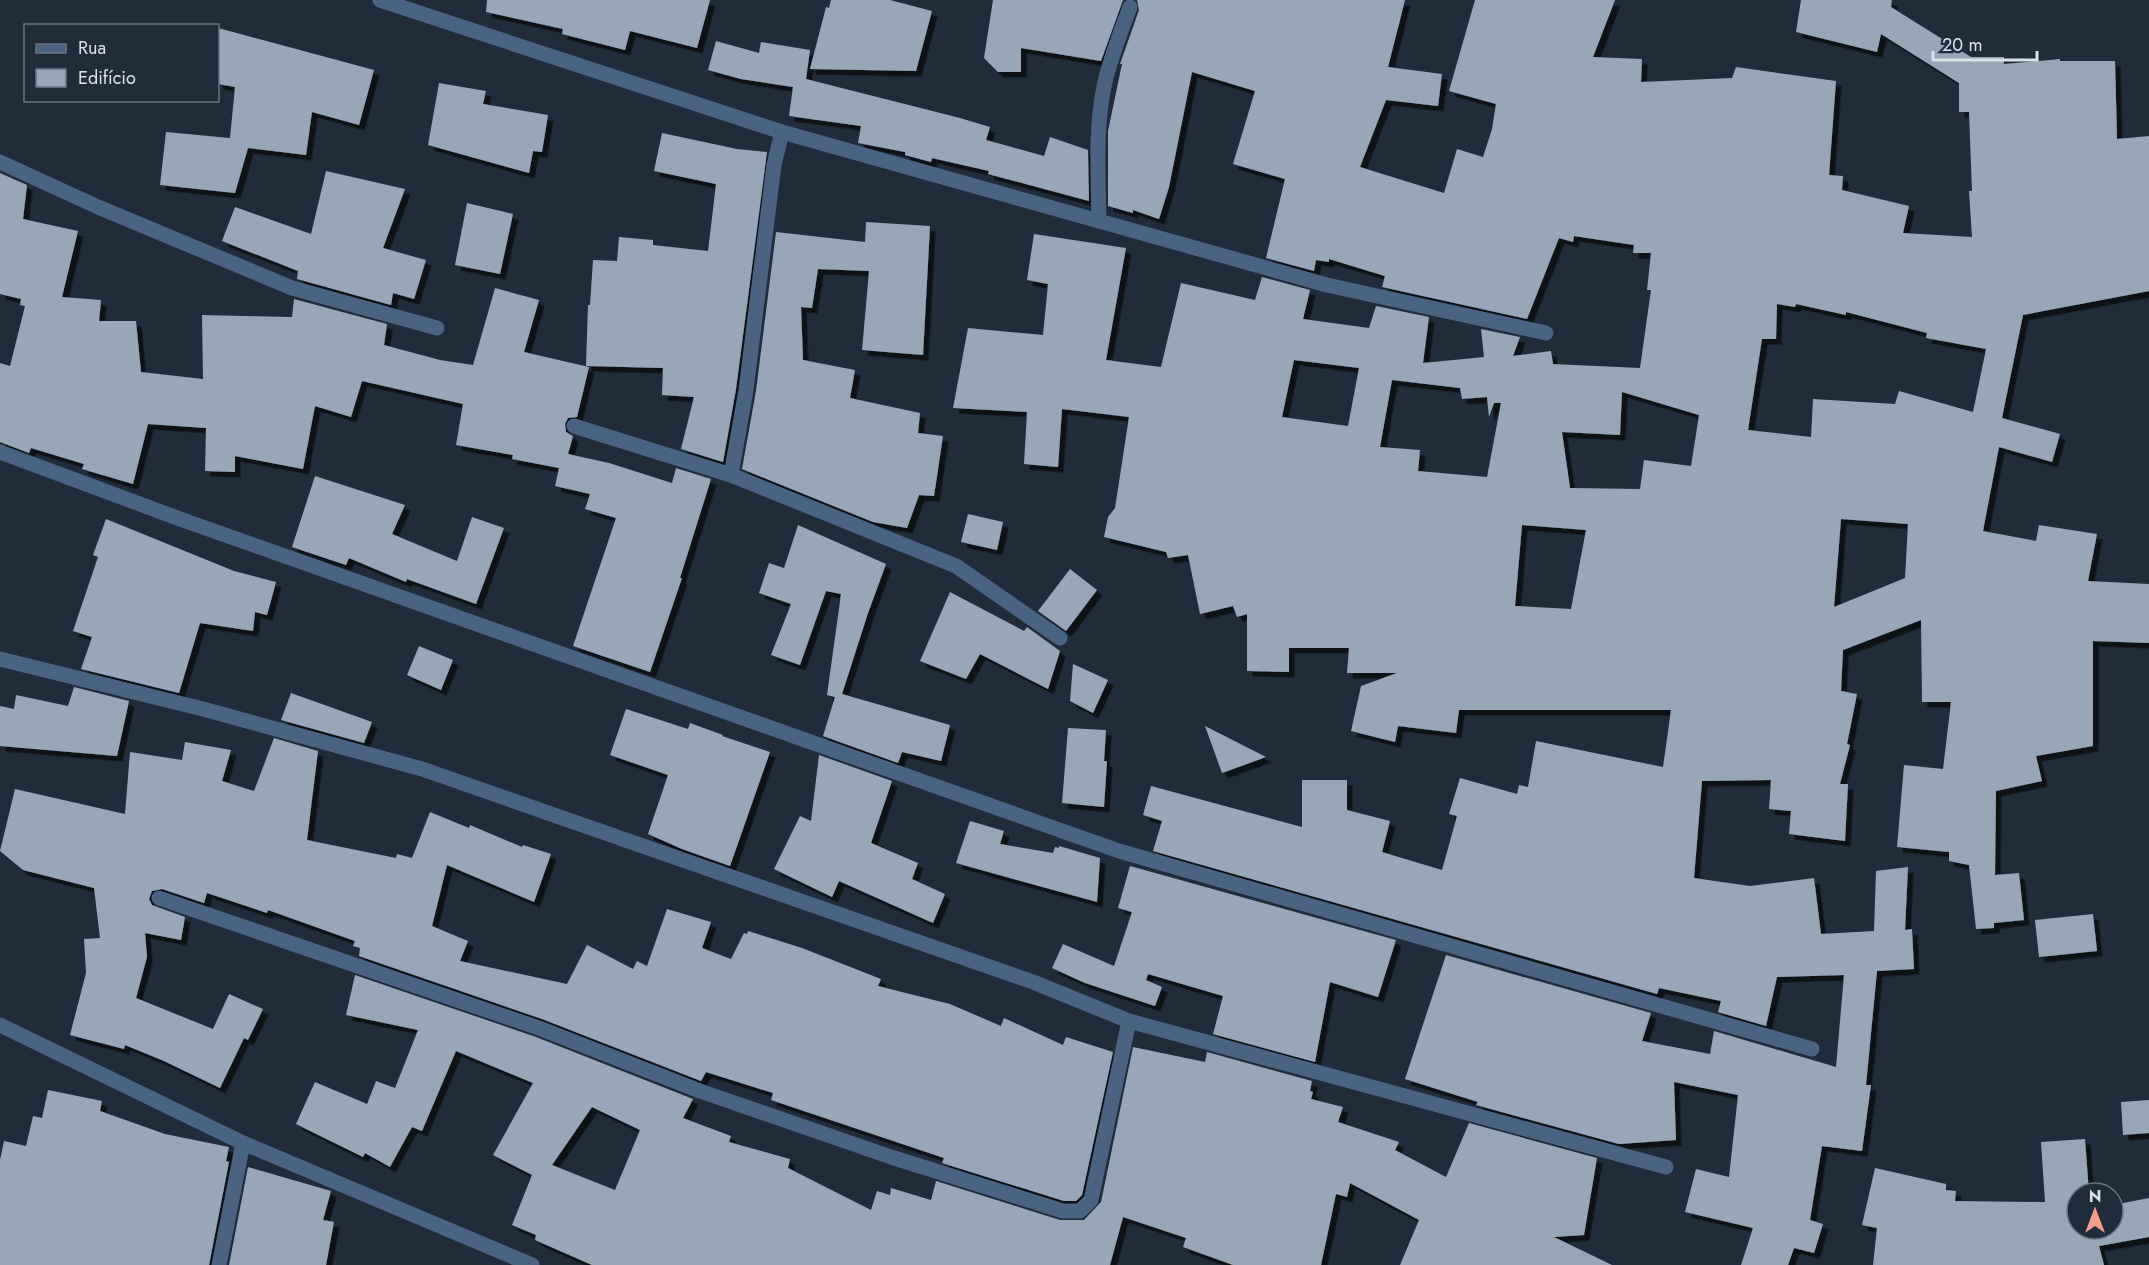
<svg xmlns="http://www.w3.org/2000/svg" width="2149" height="1265" font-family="Jost,sans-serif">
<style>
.building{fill:#98a7b8;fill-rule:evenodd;filter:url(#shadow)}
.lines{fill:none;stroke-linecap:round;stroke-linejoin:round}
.street{stroke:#496380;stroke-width:15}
</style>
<defs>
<filter id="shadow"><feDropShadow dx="5.5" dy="5.5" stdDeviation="0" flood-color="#0009"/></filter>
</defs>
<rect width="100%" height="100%" fill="#202c39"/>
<g class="building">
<polygon points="487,0 710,0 697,48 630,31 625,50 562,34 563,29 486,12"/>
<polygon points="831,0 890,0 932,11 916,71 810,69 826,7 829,8"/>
<polygon points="993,0 1123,0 1101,61 1021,48 1021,72 998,72 984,58"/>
<path d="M1137 0H1405L1388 67 1442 74 1438 106 1386 100 1360 167 1444 193 1457 149 1483 157 1492 129 1496 104 1449 91 1475 0H1615L1593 57 1642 59 1641 82 1732 78 1736 67 1836 81 1829 175 1843 176 1842 190 1909 206 1903 233 1972 237 1969 191H1972L1969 112H1959V83L1881 34 1877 52 1796 32 1801 0H1892L1891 7 1971 57H2004V64L2060 59V61H2115L2117 139 2149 136V291L2023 315 2002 418 2060 434 2052 462 1999 447 1983 531 2036 541 2039 525 2097 534 2088 581 2149 584V643L2093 641V746L2036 756 2042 781 1996 791 1995 875 2019 873 2024 920 1994 923V928L1976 929 1969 865 1949 861V852L1897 847 1904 765 1943 769 1951 702H1922L1921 620 1843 650 1841 691 1857 694 1847 744 1850 745 1840 784H1848L1845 841 1789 834 1791 811 1769 809 1771 780 1702 781 1694 878 1750 886 1814 878 1821 934 1874 931 1876 871 1908 867 1905 930 1912 929 1914 969 1877 971 1866 1085H1871L1862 1151 1822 1146 1810 1220 1823 1224 1814 1253 1794 1248 1788 1265H1741L1753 1228 1685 1212 1696 1169 1729 1177 1738 1095 1674 1082 1676 1140 1619 1144 1476 1105 1478 1102 1405 1079 1446 955 1651 1013 1642 1041 1710 1054 1714 1031 1836 1067 1844 975 1777 977 1766 1026 1718 1012 1721 1001 1659 988 1657 994 1153 851 1162 821 1143 815 1151 786 1302 827V780H1347V810L1390 821 1382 852 1442 870 1457 816 1449 814 1460 778 1517 794 1519 785 1528 787 1536 741 1663 767 1671 710H1459L1456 733 1398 726 1395 742 1351 731 1361 686 1397 673H1347L1349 648H1289V672L1247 671V614L1237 617 1233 606 1200 614 1188 555 1168 558 1166 552 1104 537 1108 517 1115 508 1129 417 1062 409 1058 467 1024 464 1027 412 953 408 968 328 1043 335 1048 284 1027 280 1034 234 1126 248 1106 360 1161 367 1181 283 1255 300 1262 277 1310 290 1303 319 1369 328 1376 306 1429 317 1423 363 1484 357 1481 329 1520 337 1513 356 1551 351 1553 364 1640 368 1651 290H1647L1651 253H1633L1634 245 1574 236 1573 242 1559 238 1527 319 1382 287 1385 276 1329 259V262L1316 260 1314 271 1266 258 1285 179 1233 164 1255 91 1192 72 1169 187 1159 219 1133 210V213L1108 206V131L1122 64H1120L1139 10ZM1777 304 1795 307 1796 304 1846 315V312L1927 333 1926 338 1986 349 1973 412 1899 391 1895 404 1813 399 1811 437 1748 430 1762 339H1776ZM1294 360 1359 368 1348 426 1282 417ZM1392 380 1460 388 1462 399 1487 397 1489 417 1494 403H1501L1487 477 1418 471 1420 450 1380 447ZM1622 392 1699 415 1691 466 1644 460 1640 489 1570 488 1562 432 1620 435ZM1841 519 1908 524 1905 578 1834 607ZM1522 525 1586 530 1571 609 1515 606Z"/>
<polygon points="218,28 374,70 359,125 312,112 306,155 248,148 235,193 160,185 166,132 230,138 235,87 218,84"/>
<polygon points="716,41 759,53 761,42 810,50 806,79 960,118 990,127 986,140 1044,156 1050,137 1088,150 1089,201 988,174 989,171 932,158 931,162 905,155 905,152 858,143 861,126 789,116 793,87 741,79 708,70"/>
<polygon points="439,83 486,91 483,104 548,115 542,152 533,151 529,173 428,145"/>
<polygon points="662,133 737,149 767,152 736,389 723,462 681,449 694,397 662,395 663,368 586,366 588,305 590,305 593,260 617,261 619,237 653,240 653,245 708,251 716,184 654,171"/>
<polygon points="326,171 405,189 383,248 426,260 414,299 393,293 391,305 297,279 298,271 222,241 235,207 311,234"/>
<polygon points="0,173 27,185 23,219 78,231 62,297 101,300 99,321 136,321 141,372 203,379 202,315 292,317 294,299 387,324 384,345 440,360 473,365 495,288 539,300 524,352 589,367 577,417 568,418 565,424 566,432 573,436 568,454 609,463 672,483 676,468 711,479 680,578 682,578 650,672 573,646 616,518 585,509 590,494 555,486 559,468 512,459 513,455 456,445 463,404 362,381 351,417 315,406 303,469 235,456 235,472 205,471 206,428 148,424 133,484 82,469 84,464 31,448 29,453 0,442 0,363 10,366 25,306 20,305 21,299 0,294"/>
<polygon points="467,203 513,214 500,274 455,265"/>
<polygon points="866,222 930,226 923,355 862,350 869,271 818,269 812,308 801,307 803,360 855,370 850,398 920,413 918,433 943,436 934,496 919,495 907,528 873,522 742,469 756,391 776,232 865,242"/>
<polygon points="315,476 405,505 392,534 457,561 472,517 504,528 476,604 407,579 406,582 349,558 346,565 292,547"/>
<polygon points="968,514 1003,522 997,550 961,542"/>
<polygon points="106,519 234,571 276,582 267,615 255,612 253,631 200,623 179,693 81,669 92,637 73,631 98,557 93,555"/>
<polygon points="798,525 886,564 868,613 842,694 950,725 941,761 902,752 898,763 823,736 835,697 827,695 841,594 826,591 800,665 771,655 791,604 759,593 769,563 784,568"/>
<polygon points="1070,569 1097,590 1066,631 1038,611"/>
<polygon points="950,592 1024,631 1027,627 1060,651 1048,689 980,654 966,679 920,661"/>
<polygon points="419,646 453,660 441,690 407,675"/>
<polygon points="1073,664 1108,680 1093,713 1070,701"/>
<polygon points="74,687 129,701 117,756 0,746 0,706 14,709 16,695 68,706"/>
<polygon points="291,693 372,722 364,743 281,720"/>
<polygon points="626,709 688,729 690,723 723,735 722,736 770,752 730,866 682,849 648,834 668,775 610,755"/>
<polygon points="1205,726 1266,757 1222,773"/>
<polygon points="1068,728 1106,730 1104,761 1107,761 1104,807 1062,803"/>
<polygon points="274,738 318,751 307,840 396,858 397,854 412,858 430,812 469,828 470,825 522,847 523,845 551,854 534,902 447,865 432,926 468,941 460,961 567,984 587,945 633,969 637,961 647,966 667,909 711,922 702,948 731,959 744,933 747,934 748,931 802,948 881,979 878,986 950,1004 1001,1026 1004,1018 1063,1045 1066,1037 1113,1052 1082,1195 1076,1201 1064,1201 942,1163 944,1158 771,1100 773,1093 706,1072 701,1081 542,1019 359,956 360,948 353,946 355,941 268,910 267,913 207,893 204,903 162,889 152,891 149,899 152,905 185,917 181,940 145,933 147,957 136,998 213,1029 229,994 263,1009 248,1040 244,1038 220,1088 164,1061 125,1045 124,1049 70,1035 86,973 84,939 100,938 94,888 23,870 0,851 15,789 125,814 130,752 182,760 185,742 231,750 222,781 254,791"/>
<polygon points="819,755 892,781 871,843 918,863 912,879 945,894 933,923 839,881 832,897 774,869 800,816 811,821"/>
<polygon points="970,821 1004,831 1000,844 1053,853 1055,847 1059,848 1059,846 1100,858 1097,902 956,863"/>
<polygon points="1130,866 1396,940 1378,997 1330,982 1315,1062 1213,1034 1223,996 1148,974 1146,980 1162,987 1155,1006 1085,983 1052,968 1063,944 1114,966 1132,912 1118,908"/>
<polygon points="2093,914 2097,951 2039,957 2035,920"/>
<path d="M355 975 536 1037 693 1099 683 1118 731 1136 729 1142 790 1159 788 1168 871 1210 877 1191 890 1195 891 1188 931 1200 936 1181 1060 1220H1084L1101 1202 1133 1047 1205 1062 1207 1052 1312 1081 1310 1091 1313 1092 1311 1099 1343 1107 1338 1122 1399 1142 1395 1150 1446 1177 1469 1123 1597 1158 1584 1235 1554 1237 1612 1265H1400L1419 1220 1350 1183 1347 1197 1336 1194 1321 1265H1233L1183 1247 1186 1238 1123 1217 1110 1265H592L535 1240 536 1235 512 1225 532 1175 493 1155 533 1083 456 1051 422 1131 412 1127 390 1167 365 1153 363 1157 296 1124 315 1082 367 1104 376 1081 395 1088 418 1030 346 1015ZM592 1107 640 1130 615 1190 552 1165Z"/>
<polygon points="48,1090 102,1101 100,1111 165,1134 229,1147 226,1161 229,1162 209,1265 0,1265 0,1160 4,1141 26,1146 33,1116 42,1118"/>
<polygon points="2149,1100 2149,1133 2123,1135 2121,1102"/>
<polygon points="2085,1139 2089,1193 2077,1193 2077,1229 2113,1229 2113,1205 2149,1198 2149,1237 2099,1246 2104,1265 1873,1265 1877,1228 1862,1225 1875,1168 1946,1184 1946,1190 1956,1191 1955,1201 2045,1202 2041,1142"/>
<polygon points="248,1167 331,1191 323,1220 334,1222 326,1265 229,1265"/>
</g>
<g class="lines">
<g class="street">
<polyline points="380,0 782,132 1327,285 1546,333"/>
<polyline points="0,162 98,207 292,288 437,328"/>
<path d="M1099 221C1098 176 1095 125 1105 82 1111 56 1121 31 1130 7"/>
<polyline points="574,426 731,475 746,390 774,165 782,132"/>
<polyline points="0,452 180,519 1119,851 1812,1049"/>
<polyline points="731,475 956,566 1060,638"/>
<polyline points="0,659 203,709 422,769 1033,982 1129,1021 1666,1167"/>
<polyline points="159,898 539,1028 700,1091 891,1157 1063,1211 1080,1211 1091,1200 1129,1021"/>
<polyline points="0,1025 243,1143 532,1265"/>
<polyline points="219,1265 243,1143"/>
</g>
</g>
<rect x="24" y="24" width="195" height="78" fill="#202c39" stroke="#6a7480" stroke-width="1.5"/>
<rect x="36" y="44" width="30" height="9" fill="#496380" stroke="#6a7480" stroke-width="1.5"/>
<text x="78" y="54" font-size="18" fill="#d9e1ea">Rua</text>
<rect x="36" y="69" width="30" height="18" fill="#98a7b8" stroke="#6a7480" stroke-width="1.5"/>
<text x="78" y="84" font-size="18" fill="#d9e1ea">Edifício</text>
<g transform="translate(2095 1211)"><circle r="28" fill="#202c39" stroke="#6a7480" stroke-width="1.5"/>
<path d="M0-4.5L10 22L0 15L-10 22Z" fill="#f59d8e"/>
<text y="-9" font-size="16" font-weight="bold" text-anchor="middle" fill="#d9e1ea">N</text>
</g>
<path d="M1933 51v9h104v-9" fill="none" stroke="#d9e1ea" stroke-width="3"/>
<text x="1942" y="51" font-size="18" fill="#d9e1ea" stroke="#202c39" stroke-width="4.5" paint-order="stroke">20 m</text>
</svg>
